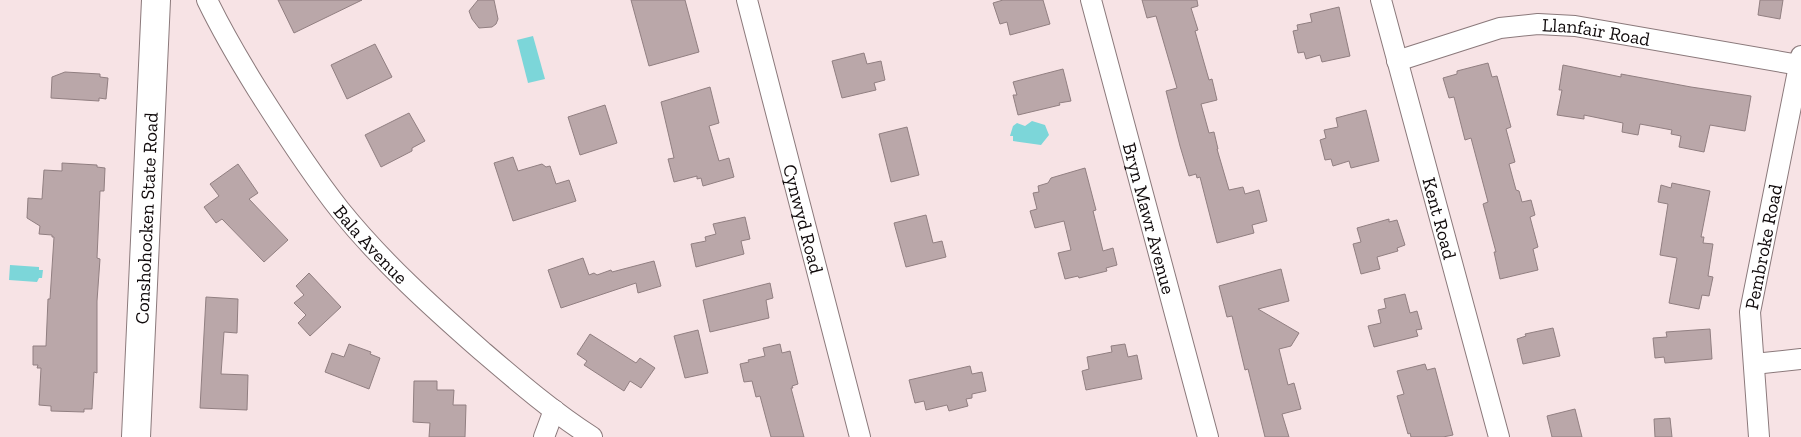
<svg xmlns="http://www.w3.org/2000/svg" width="1801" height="437" font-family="'Zilla Slab',serif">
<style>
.water{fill:#7cd6d9}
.building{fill:#baa7a9;stroke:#917f81}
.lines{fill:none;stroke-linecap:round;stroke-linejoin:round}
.street-casing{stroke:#8b797b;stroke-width:22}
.secondary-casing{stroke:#8b797b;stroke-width:30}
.street{stroke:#fff;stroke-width:20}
.secondary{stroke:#fff;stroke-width:28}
.labels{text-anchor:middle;stroke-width:5;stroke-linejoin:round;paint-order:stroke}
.street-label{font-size:19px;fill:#100a0b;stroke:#fff}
</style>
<rect width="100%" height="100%" fill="#f7e3e5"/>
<g class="water">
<polygon points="533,36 545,79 528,83 517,40"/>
<polygon points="1032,121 1045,125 1049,135 1041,145 1013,141 1013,136 1010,136 1013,126 1017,123 1025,126"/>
<polygon points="10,265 39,267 39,270 43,270 42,278 39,278 37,282 9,280"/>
</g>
<g class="building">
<polygon points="278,0 362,0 294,33"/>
<polygon points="478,0 494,0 498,19 496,24 492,27 479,28 472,19 469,11"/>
<polygon points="631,0 685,0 699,52 649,66"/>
<polygon points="1003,0 1043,0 1050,24 1010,35 1007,22 1000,24 993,3"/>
<polygon points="1142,0 1197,0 1198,6 1191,8 1198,30 1195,31 1209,80 1212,79 1217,100 1201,104 1209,133 1214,132 1218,149 1217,149 1229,190 1243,187 1245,194 1259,190 1267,221 1252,225 1254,233 1217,243 1200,177 1197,178 1196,174 1189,176 1180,146 1166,91 1177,88 1156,16 1147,18"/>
<polygon points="1760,0 1783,0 1780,19 1758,15"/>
<polygon points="1339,7 1350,56 1322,62 1320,55 1306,59 1304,52 1298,53 1293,31 1298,30 1297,25 1312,22 1310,14"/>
<polygon points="375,44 392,77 347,99 331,65"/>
<polygon points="864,53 867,64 881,61 885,80 874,83 876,90 842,98 832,61"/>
<polygon points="1488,63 1492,77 1497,76 1511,127 1506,129 1515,162 1509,164 1516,190 1519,191 1522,202 1531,200 1535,215 1530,217 1538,247 1533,249 1538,270 1500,279 1494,252 1496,252 1483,204 1488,202 1471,138 1465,140 1454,97 1449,98 1443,78 1457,74 1457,71"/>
<polygon points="1563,65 1621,77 1621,74 1691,87 1751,96 1745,131 1710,125 1704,152 1679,147 1681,136 1671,134 1672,130 1640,124 1638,135 1622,132 1623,123 1584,115 1584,119 1557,115 1562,90 1559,90"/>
<polygon points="1063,69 1071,101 1059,103 1060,105 1018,115 1013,95 1017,95 1013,82"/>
<polygon points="65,72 100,74 100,77 108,78 106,99 99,98 99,101 51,98 52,77"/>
<polygon points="710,87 719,123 709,126 719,161 729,158 734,177 703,186 701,178 697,179 697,176 674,182 668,159 674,158 661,102"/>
<polygon points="605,105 617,143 580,155 568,117"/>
<polygon points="1366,110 1379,161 1351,168 1349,161 1333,166 1331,159 1325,160 1320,140 1326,138 1324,130 1338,127 1336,118"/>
<polygon points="409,113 425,141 412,148 412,151 381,167 365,135"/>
<polygon points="907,127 919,175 891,182 879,134"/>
<polygon points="513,157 518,171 542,164 546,167 550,166 556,184 569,180 576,201 513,221 494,163"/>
<polygon points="62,163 97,165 97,167 105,168 104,191 100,191 97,258 100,259 97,301 97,373 94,372 92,409 84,409 84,412 51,411 51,406 39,405 41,368 37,368 38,365 33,365 33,346 46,346 48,299 50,299 54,237 52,237 52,235 39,234 40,226 27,218 28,198 42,199 44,170 62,171"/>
<polygon points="238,164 258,193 249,199 288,240 264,262 222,219 216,223 204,207 219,196 210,184"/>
<polygon points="1085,168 1096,210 1093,211 1103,251 1113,248 1117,265 1106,268 1107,271 1079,278 1078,276 1065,279 1058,253 1071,250 1064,221 1035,228 1030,211 1037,209 1033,193 1039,192 1038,186 1048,183 1051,178"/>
<polygon points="1672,183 1710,191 1701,237 1704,237 1703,243 1713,244 1708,276 1713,277 1709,296 1702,295 1699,309 1669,303 1677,258 1660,255 1668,204 1658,202 1661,185 1671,188"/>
<polygon points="926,215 933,243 942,241 946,257 906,267 894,223"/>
<polygon points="745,217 750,239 741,241 744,254 696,267 691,244 706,241 705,237 716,234 713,224"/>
<polygon points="1389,219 1389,222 1397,220 1405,245 1397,248 1398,251 1377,257 1380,269 1361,274 1353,244 1361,242 1357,228"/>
<polygon points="583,258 589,275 594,273 597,275 611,270 612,272 654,261 661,286 638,293 636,283 561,308 548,270"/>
<polygon points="1281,269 1289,301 1258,309 1299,333 1291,346 1279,349 1288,385 1294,383 1301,409 1282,414 1289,437 1265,437 1248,369 1245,370 1232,316 1227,317 1219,286"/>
<polygon points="309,273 341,307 310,336 298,323 306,315 294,303 304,295 296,286"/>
<polygon points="770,283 773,298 766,300 769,318 710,332 703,300"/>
<polygon points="1405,294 1410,313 1417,311 1422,329 1416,330 1418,336 1374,347 1368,326 1381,323 1378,310 1386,308 1384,299"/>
<polygon points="206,297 238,299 237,333 224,332 221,374 248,375 247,410 200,408"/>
<polygon points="1553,328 1560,356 1523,364 1517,339 1526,336 1525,334"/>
<polygon points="1710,329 1712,359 1665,363 1664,357 1655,358 1653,338 1667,337 1666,332"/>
<polygon points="698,330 708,373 685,378 674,336"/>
<polygon points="590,334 636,363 640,358 655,368 641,388 630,381 624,391 584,365 587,361 577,354"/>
<polygon points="349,344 371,352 370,354 380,358 369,389 325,372 332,353 344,357"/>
<polygon points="780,344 782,353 790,351 798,384 792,386 793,388 791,388 804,437 771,437 760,396 756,397 752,381 744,382 740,364 749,362 748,360 765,356 763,348"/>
<polygon points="1125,344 1128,357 1137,355 1142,379 1086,390 1082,371 1089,369 1087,357 1112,352 1111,346"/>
<polygon points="1425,364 1427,370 1435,368 1453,435 1443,437 1411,437 1410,433 1408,434 1397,396 1404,394 1397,371"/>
<polygon points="970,366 972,374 982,372 986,391 972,394 972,398 966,399 968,406 949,411 947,405 926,410 924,401 915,403 909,380"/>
<polygon points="414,381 437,381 437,390 454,390 453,405 466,405 465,437 429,437 430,423 413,422"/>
<polygon points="1575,409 1582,437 1552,437 1547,416"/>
<polygon points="1670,418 1672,437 1655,437 1654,419"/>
</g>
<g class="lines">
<g class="street-casing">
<g id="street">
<path id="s1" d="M207 0C222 31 239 60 257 89 283 130 310 172 340 210 382 262 432 307 482 351 517 381 553 412 592 437"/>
<path id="s2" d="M747 0 860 437"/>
<path id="s3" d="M1091 0 1208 437"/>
<path id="s4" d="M1381 0 1499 437"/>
<path id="s5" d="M1397 61 1500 28 1538 24 1575 26 1799 65"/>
<polyline points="1754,364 1801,359"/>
<polyline points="544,437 554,410"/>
<path id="s6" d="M1759 437 1750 312 1801 56"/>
</g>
</g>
<g class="secondary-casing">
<g id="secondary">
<path id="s7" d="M136 437 156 0"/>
</g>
</g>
<use href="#street" class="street"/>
<use href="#secondary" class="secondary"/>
</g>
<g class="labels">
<g class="street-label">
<text dy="7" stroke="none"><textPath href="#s5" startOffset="205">Llanfair Road</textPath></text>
<text dy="7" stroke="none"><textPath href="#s2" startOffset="226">Cynwyd Road</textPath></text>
<text dy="7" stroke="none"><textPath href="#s3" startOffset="226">Bryn Mawr Avenue</textPath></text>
<text dy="7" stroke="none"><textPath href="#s7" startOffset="219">Conshohocken State Road</textPath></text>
<text dy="7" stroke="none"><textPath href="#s4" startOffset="226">Kent Road</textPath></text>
<text dy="7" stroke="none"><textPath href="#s1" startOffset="295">Bala Avenue</textPath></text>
<text dy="7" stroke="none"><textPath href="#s6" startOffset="192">Pembroke Road</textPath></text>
</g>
</g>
</svg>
